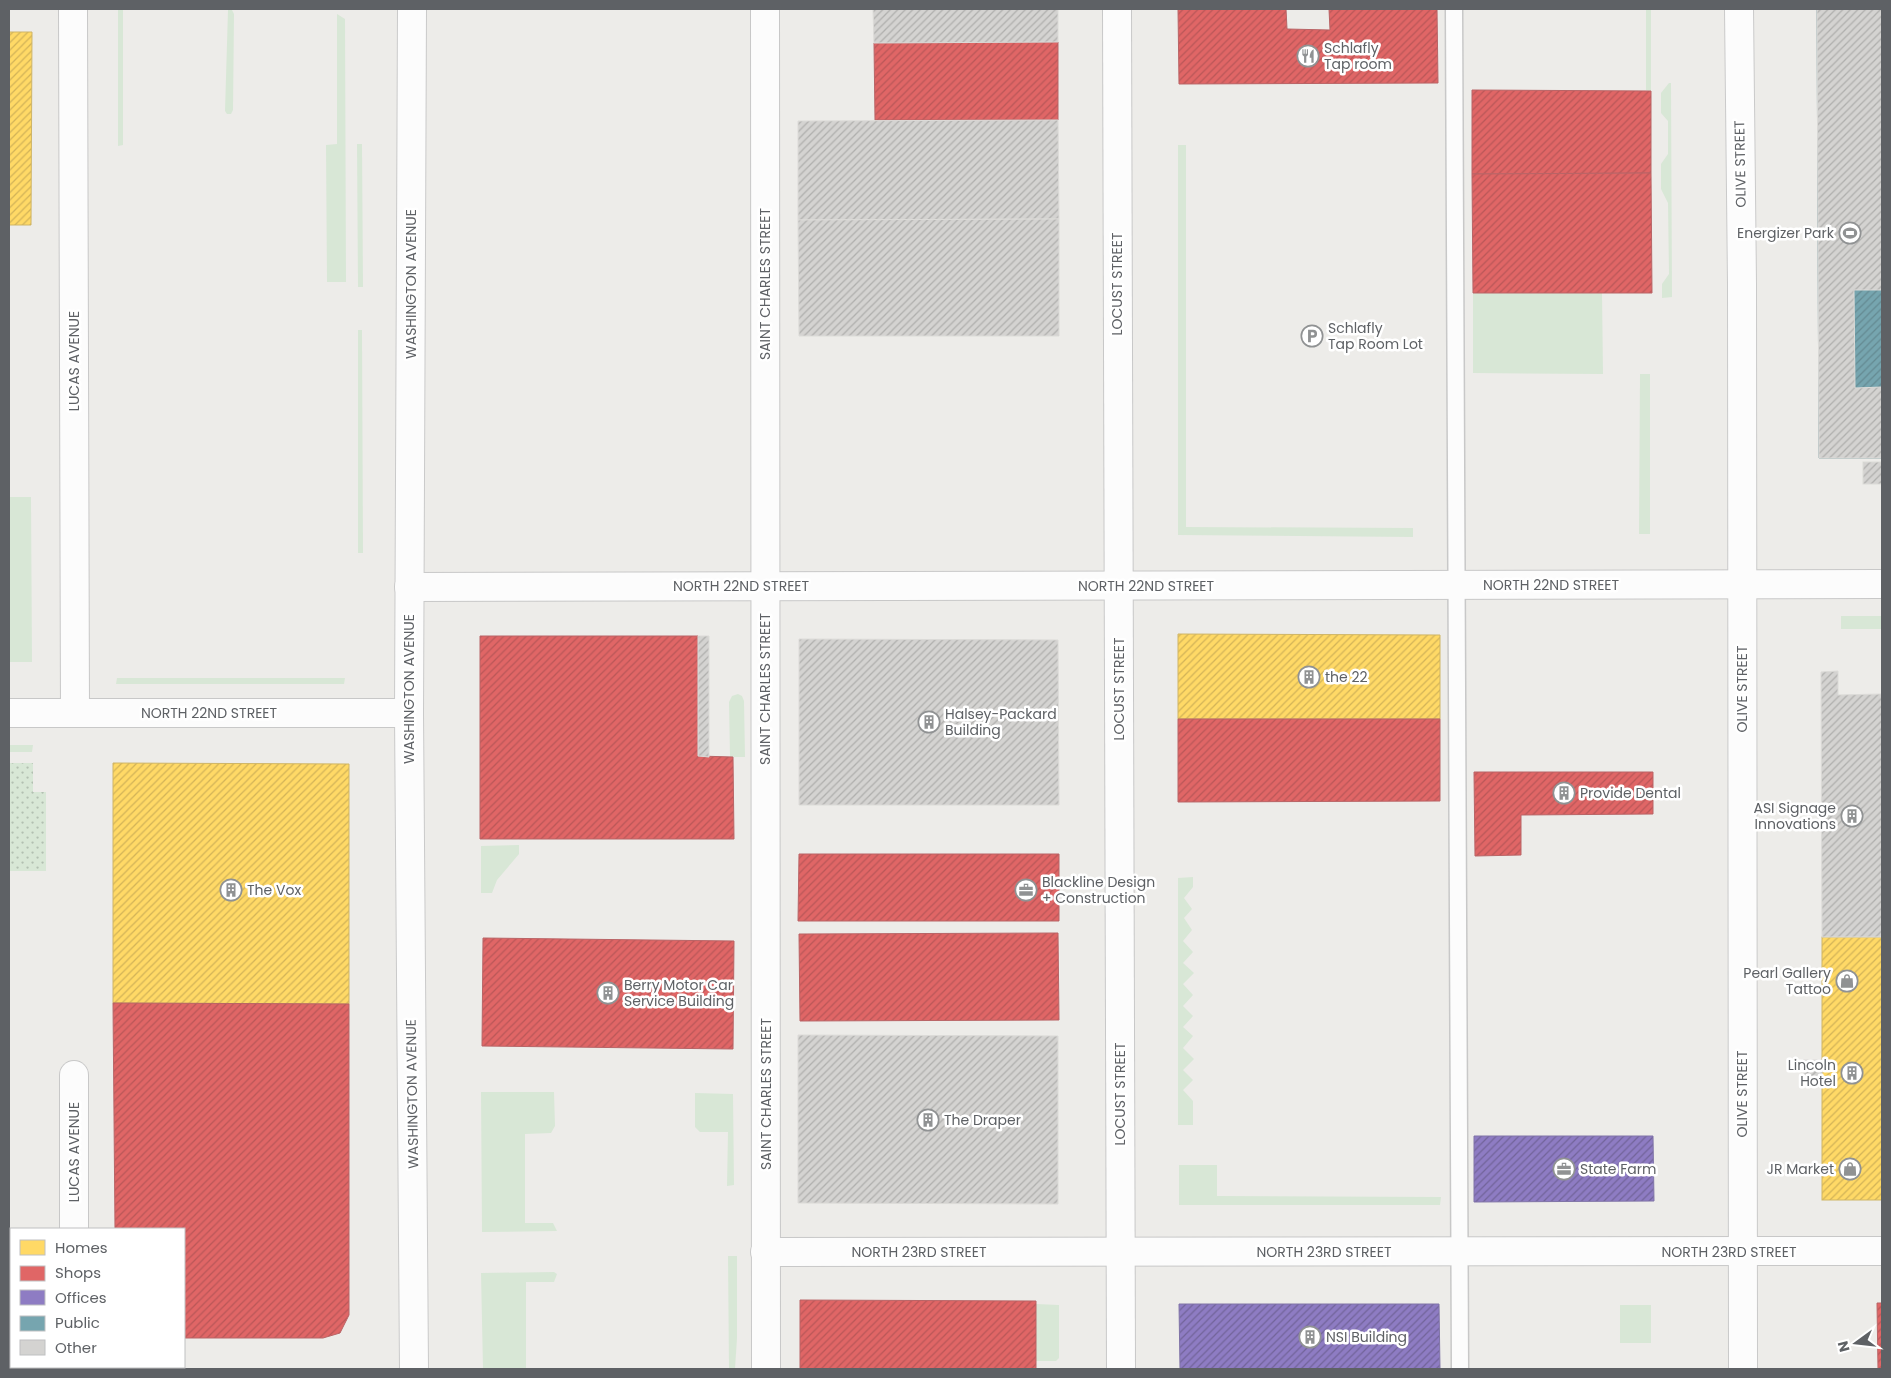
<svg xmlns="http://www.w3.org/2000/svg" width="1891" height="1378" font-family="Poppins,sans-serif">
<style>
.green{fill:#d8e7d6}
.park{fill:url(#park-dots)}
.homes{fill:url(#homes-hatch);stroke:#cfb566}
.shops{fill:url(#shops-hatch);stroke:#b96466}
.offices{fill:url(#offices-hatch);stroke:#8074a7}
.public{fill:url(#public-hatch);stroke:#6f9199}
.building{fill:url(#building-hatch);stroke:#dcdbd8}
.lines{fill:none;stroke-linecap:round;stroke-linejoin:round}
.service-casing{stroke:#c8c8c8;stroke-width:19}
.minor-casing{stroke:#c8c8c8;stroke-width:30}
.tertiary-casing{stroke:#c8c8c8;stroke-width:30}
.secondary-casing{stroke:#cacaca;stroke-width:30}
.service{stroke:#fcfcfc;stroke-width:16}
.minor{stroke:#fcfcfc;stroke-width:28}
.tertiary{stroke:#fcfcfc;stroke-width:28}
.secondary{stroke:#fcfcfc;stroke-width:28}
.labels{text-anchor:middle;stroke-width:5;stroke-linejoin:round;paint-order:stroke}
.poi-label{font-size:14px;fill:#5e6165;stroke:#fff;text-anchor:start}
.street-label{font-size:14px;fill:#5e6165;stroke:#fff}
</style>
<defs>
<pattern id="park-dots" width="8" height="8" patternUnits="userSpaceOnUse" patternTransform="scale(1.25)"><rect width="8" height="8" fill="#d8e7d6"/><path d="M2 2h.1M6 6h.1" fill="none" stroke="#b2bfb1" stroke-width="1.8" stroke-linecap="round"/></pattern>
<pattern id="homes-hatch" width="6" height="6" patternUnits="userSpaceOnUse" patternTransform="scale(1.25)"><rect width="6" height="6" fill="#ffd966"/><path d="M-1 1l2-2M0 6l6-6M5 7l2-2" fill="none" stroke="#d2b358"/></pattern>
<pattern id="shops-hatch" width="6" height="6" patternUnits="userSpaceOnUse" patternTransform="scale(1.25)"><rect width="6" height="6" fill="#e06666"/><path d="M-1 1l2-2M0 6l6-6M5 7l2-2" fill="none" stroke="#b95758"/></pattern>
<pattern id="offices-hatch" width="6" height="6" patternUnits="userSpaceOnUse" patternTransform="scale(1.25)"><rect width="6" height="6" fill="#8e7cc3"/><path d="M-1 1l2-2M0 6l6-6M5 7l2-2" fill="none" stroke="#72649a"/></pattern>
<pattern id="public-hatch" width="6" height="6" patternUnits="userSpaceOnUse" patternTransform="scale(1.25)"><rect width="6" height="6" fill="#76a5af"/><path d="M-1 1l2-2M0 6l6-6M5 7l2-2" fill="none" stroke="#648a92"/></pattern>
<pattern id="building-hatch" width="6" height="6" patternUnits="userSpaceOnUse" patternTransform="scale(1.25)"><rect width="6" height="6" fill="#d4d3d1"/><path d="M-1 1l2-2M0 6l6-6M5 7l2-2" fill="none" stroke="#afafad"/></pattern>
</defs>
<rect width="100%" height="100%" fill="#edece9"/>
<g class="green">
<polygon points="118,9 123,9 123,145 118,146"/>
<polygon points="1646,9 1651,9 1651,91 1646,90"/>
<polygon points="228,10 232,10 234,14 233,110 231,114 227,114 225,111"/>
<polygon points="337,14 345,19 346,282 327,282 326,145 337,144"/>
<polygon points="1669,83 1671,83 1672,297 1662,298 1662,284 1669,274 1668,203 1661,189 1661,164 1668,154 1668,121 1661,113 1661,93"/>
<polygon points="357,144 362,144 363,287 358,287"/>
<polygon points="1178,145 1186,145 1186,527 1413,528 1413,537 1178,535"/>
<polygon points="1473,293 1602,293 1603,374 1473,373"/>
<polygon points="358,330 362,330 363,553 358,553"/>
<polygon points="1640,374 1650,374 1650,534 1639,534"/>
<polygon points="9,497 31,497 32,662 9,662"/>
<rect x="1841" y="616" width="41" height="13"/>
<polygon points="117,678 345,678 344,684 116,684"/>
<polygon points="738,694 742,696 744,701 745,757 730,757 729,702 732,696"/>
<polygon points="9,745 33,745 32,752 9,752"/>
<polygon points="519,845 519,854 497,880 492,893 481,893 481,846"/>
<polygon points="1193,877 1193,887 1184,898 1192,909 1184,918 1192,930 1183,941 1193,952 1183,963 1194,973 1183,984 1193,995 1183,1006 1193,1016 1183,1027 1193,1036 1183,1048 1194,1059 1183,1070 1193,1080 1183,1090 1193,1101 1193,1125 1178,1125 1178,878"/>
<polygon points="481,1092 554,1092 555,1126 551,1133 525,1134 525,1223 553,1223 557,1231 482,1232"/>
<polygon points="695,1093 733,1094 734,1185 727,1186 728,1132 700,1132 695,1127"/>
<polygon points="1179,1165 1217,1165 1217,1196 1441,1197 1440,1205 1179,1205"/>
<polygon points="728,1256 737,1256 737,1338 735,1369 729,1369"/>
<polygon points="554,1272 557,1274 554,1282 526,1282 526,1369 483,1369 481,1273"/>
<polygon points="1036,1304 1059,1305 1059,1358 1056,1361 1036,1361"/>
<rect x="1620" y="1305" width="31" height="38"/>
</g>
<polygon class="park" points="9,763 33,763 33,792 46,792 46,871 9,871"/>
<g class="homes">
<polygon points="9,32 32,32 31,225 9,225"/>
<polygon points="1178,634 1440,635 1440,719 1178,719"/>
<polygon points="113,763 349,764 349,1004 113,1003"/>
<rect x="1822" y="937" width="60" height="263"/>
</g>
<g class="shops">
<polygon points="1178,9 1286,9 1287,29 1330,30 1329,9 1437,9 1438,83 1179,84"/>
<polygon points="1058,42 1058,120 875,120 874,43"/>
<polygon points="1472,90 1651,91 1651,173 1472,174"/>
<polygon points="1651,173 1652,293 1473,293 1472,174"/>
<polygon points="480,636 698,636 698,756 733,757 734,839 480,839"/>
<polygon points="1178,719 1440,719 1440,801 1178,802"/>
<polygon points="1474,772 1653,772 1653,814 1521,815 1521,855 1475,856"/>
<polygon points="799,854 1059,854 1059,921 798,921"/>
<polygon points="1058,933 1059,1020 800,1021 799,934"/>
<polygon points="483,938 734,941 733,1049 482,1046"/>
<polygon points="113,1003 349,1004 349,1315 340,1333 323,1338 184,1338 184,1229 115,1229"/>
<polygon points="800,1300 1036,1301 1036,1369 800,1369"/>
<polygon points="1877,1303 1882,1303 1882,1369 1878,1369"/>
</g>
<g class="offices">
<polygon points="1474,1136 1653,1136 1654,1201 1474,1202"/>
<polygon points="1179,1304 1439,1304 1440,1369 1180,1369"/>
</g>
<polygon class="public" points="1817,9 1882,9 1882,458 1819,458"/>
<g class="building">
<polygon points="873,9 1058,9 1058,42 874,43"/>
<polygon points="1817,9 1882,9 1882,290 1854,290 1855,388 1882,387 1882,458 1819,458"/>
<polygon points="1058,120 1059,219 798,220 798,121"/>
<polygon points="1059,219 1059,336 799,336 798,220"/>
<rect x="1863" y="462" width="19" height="22"/>
<polygon points="698,636 709,636 709,757 698,756"/>
<polygon points="799,639 1058,640 1059,805 799,805"/>
<polygon points="1838,671 1838,695 1882,694 1882,937 1822,937 1821,672"/>
<polygon points="798,1035 1058,1036 1058,1204 798,1203"/>
<polygon points="1803,1060 1822,1060 1822,1086 1804,1086"/>
</g>
<g class="lines">
<g class="service-casing">
<polyline id="service" points="1454,9 1460,1369"/>
</g>
<g class="minor-casing">
<g id="minor">
<polyline points="73,9 75,713"/>
<polyline points="765,9 766,1369"/>
<polyline points="1117,9 1121,1369"/>
<polyline points="9,713 409,713"/>
<polyline points="74,1229 74,1075"/>
<polyline points="765,1252 1882,1251"/>
<polyline points="73,1369 73,1367"/>
</g>
</g>
<g class="tertiary-casing">
<polyline id="tertiary" points="409,587 1882,584"/>
</g>
<g class="secondary-casing">
<g id="secondary">
<polyline points="412,9 409,713 414,1369"/>
<polyline points="1739,9 1742,284 1743,1369"/>
</g>
</g>
<use href="#service" class="service"/>
<use href="#minor" class="minor"/>
<use href="#tertiary" class="tertiary"/>
<use href="#secondary" class="secondary"/>
</g>
<defs>
<g id="restaurant-ring" transform="scale(1.125)"><circle r="9.5" fill="#fff" stroke="#909293" stroke-width="1.5"/><path d="M-5-6h1v4h1v-4h1v4h1v-4h1v5L-1.5 .5V6h-2V.5L-5-1ZM5-6V6H3V1.5H1.5Q1.5-4 5-6Z" fill="#909293"/></g>
<g id="stadium-ring" transform="scale(1.125)"><circle r="9.5" fill="#fff" stroke="#909293" stroke-width="1.5"/><path d="M0-5a6.5 5 0 1 0 0 10a6.5 5 0 1 0 0-10ZM-3.5-1.8h7v3.6h-7Z" fill="#909293"/></g>
<g id="parking-ring" transform="scale(1.125)"><circle r="9.5" fill="#fff" stroke="#909293" stroke-width="1.5"/><path d="M-3.5-5.5H1a3.5 3.5 0 0 1 0 7H-1V5.5H-3.5ZM-1-3.4V-.6H.8a1.4 1.4 0 0 0 0-2.8Z" fill="#909293"/></g>
<g id="building-ring" transform="scale(1.125)"><circle r="9.5" fill="#fff" stroke="#909293" stroke-width="1.5"/><path d="M-4-6H4V6H1V3H-1V6H-4ZM-2.5-4.3h1.7v1.8h-1.7ZM.8-4.3h1.7v1.8H.8ZM-2.5-1h1.7V.8h-1.7ZM.8-1h1.7V.8H.8Z" fill="#909293"/></g>
<g id="office-ring" transform="scale(1.125)"><circle r="9.5" fill="#fff" stroke="#909293" stroke-width="1.5"/><path d="M-6-3h4V-5.5h4V-3h4V5H-6ZM-1-4.5V-3h2v-1.5ZM-6 0V1H6V0Z" fill="#909293"/></g>
<g id="shop-ring" transform="scale(1.125)"><circle r="9.5" fill="#fff" stroke="#909293" stroke-width="1.5"/><path d="M-5-2.5h2.3a2.7 3.5 0 0 1 5.4 0H5L5.5 6h-11ZM-1.5-2.5h3a1.5 2.3 0 0 0-3 0Z" fill="#909293"/></g>
</defs>
<g fill-rule="evenodd">
<use href="#restaurant-ring" x="1308" y="56"/>
<use href="#stadium-ring" x="1850" y="233"/>
<use href="#parking-ring" x="1312" y="336"/>
<use href="#building-ring" x="1309" y="677"/>
<use href="#building-ring" x="929" y="722"/>
<use href="#building-ring" x="1564" y="793"/>
<use href="#building-ring" x="1852" y="816"/>
<use href="#building-ring" x="231" y="890"/>
<use href="#office-ring" x="1026" y="890"/>
<use href="#shop-ring" x="1847" y="981"/>
<use href="#building-ring" x="608" y="993"/>
<use href="#building-ring" x="1852" y="1073"/>
<use href="#building-ring" x="928" y="1120"/>
<use href="#office-ring" x="1564" y="1169"/>
<use href="#shop-ring" x="1850" y="1169"/>
<use href="#building-ring" x="1310" y="1337"/>
</g>
<g class="labels">
<g class="poi-label">
<text x="1324" y="53">Schlafly<tspan x="1324" dy="16">Tap room</tspan></text>
<text x="1834" y="238" text-anchor="end">Energizer Park</text>
<text x="1328" y="333">Schlafly<tspan x="1328" dy="16">Tap Room Lot</tspan></text>
<text x="1325" y="682">the 22</text>
<text x="945" y="719">Halsey-Packard<tspan x="945" dy="16">Building</tspan></text>
<text x="1580" y="798">Provide Dental</text>
<text x="1836" y="813" text-anchor="end">ASI Signage<tspan x="1836" dy="16">Innovations</tspan></text>
<text x="1042" y="887">Blackline Design<tspan x="1042" dy="16">+ Construction</tspan></text>
<text x="247" y="895">The Vox</text>
<text x="1831" y="978" text-anchor="end">Pearl Gallery<tspan x="1831" dy="16">Tattoo</tspan></text>
<text x="624" y="990">Berry Motor Car<tspan x="624" dy="16">Service Building</tspan></text>
<text x="1836" y="1070" text-anchor="end">Lincoln<tspan x="1836" dy="16">Hotel</tspan></text>
<text x="944" y="1125">The Draper</text>
<text x="1580" y="1174">State Farm</text>
<text x="1834" y="1174" text-anchor="end">JR Market</text>
<text x="1326" y="1342">NSI Building</text>
</g>
<g class="street-label">
<text transform="translate(1740 164) rotate(-91)" y="5">OLIVE STREET</text>
<text transform="translate(411 284) rotate(-90)" y="5">WASHINGTON AVENUE</text>
<text transform="translate(765 284) rotate(-90)" y="5">SAINT CHARLES STREET</text>
<text transform="translate(1117 284) rotate(-90)" y="5">LOCUST STREET</text>
<text transform="translate(74 361) rotate(-90)" y="5">LUCAS AVENUE</text>
<text x="1551" y="590">NORTH 22ND STREET</text>
<text x="741" y="591">NORTH 22ND STREET</text>
<text x="1146" y="591">NORTH 22ND STREET</text>
<text transform="translate(409 689) rotate(-90)" y="5">WASHINGTON AVENUE</text>
<text transform="translate(765 689) rotate(-90)" y="5">SAINT CHARLES STREET</text>
<text transform="translate(1119 689) rotate(-90)" y="5">LOCUST STREET</text>
<text transform="translate(1742 689) rotate(-90)" y="5">OLIVE STREET</text>
<text x="209" y="718">NORTH 22ND STREET</text>
<text transform="translate(412 1094) rotate(-91)" y="5">WASHINGTON AVENUE</text>
<text transform="translate(766 1094) rotate(-90)" y="5">SAINT CHARLES STREET</text>
<text transform="translate(1120 1094) rotate(-90)" y="5">LOCUST STREET</text>
<text transform="translate(1742 1094) rotate(-90)" y="5">OLIVE STREET</text>
<text transform="translate(74 1152) rotate(-90)" y="5">LUCAS AVENUE</text>
<text x="919" y="1257">NORTH 23RD STREET</text>
<text x="1324" y="1257">NORTH 23RD STREET</text>
<text x="1729" y="1257">NORTH 23RD STREET</text>
</g>
</g>
<rect width="1891" height="1378" fill="none" stroke="#5e6165" stroke-width="20"/>
<rect x="10" y="1228" width="175" height="140" fill="#ffffff" stroke="#bfc0c1"/>
<rect x="20" y="1240" width="25" height="15" fill="#ffd966" stroke="#bfc0c1"/>
<text x="55" y="1253" font-size="15" fill="#5e6165">Homes</text>
<rect x="20" y="1266" width="25" height="15" fill="#e06666" stroke="#bfc0c1"/>
<text x="55" y="1278" font-size="15" fill="#5e6165">Shops</text>
<rect x="20" y="1290" width="25" height="15" fill="#8e7cc3" stroke="#bfc0c1"/>
<text x="55" y="1303" font-size="15" fill="#5e6165">Offices</text>
<rect x="20" y="1316" width="25" height="15" fill="#76a5af" stroke="#bfc0c1"/>
<text x="55" y="1328" font-size="15" fill="#5e6165">Public</text>
<rect x="20" y="1340" width="25" height="15" fill="#d4d3d1" stroke="#bfc0c1"/>
<text x="55" y="1353" font-size="15" fill="#5e6165">Other</text>
<g transform="translate(1856 1343) rotate(255)" stroke="#ffffff" stroke-width="4" paint-order="stroke">
<path d="M0-4L9 19L0 12L-9 19Z" fill="#5e6165"/>
<text y="-8" font-size="14" font-weight="bold" text-anchor="middle" fill="#5e6165">N</text>
</g>
</svg>
